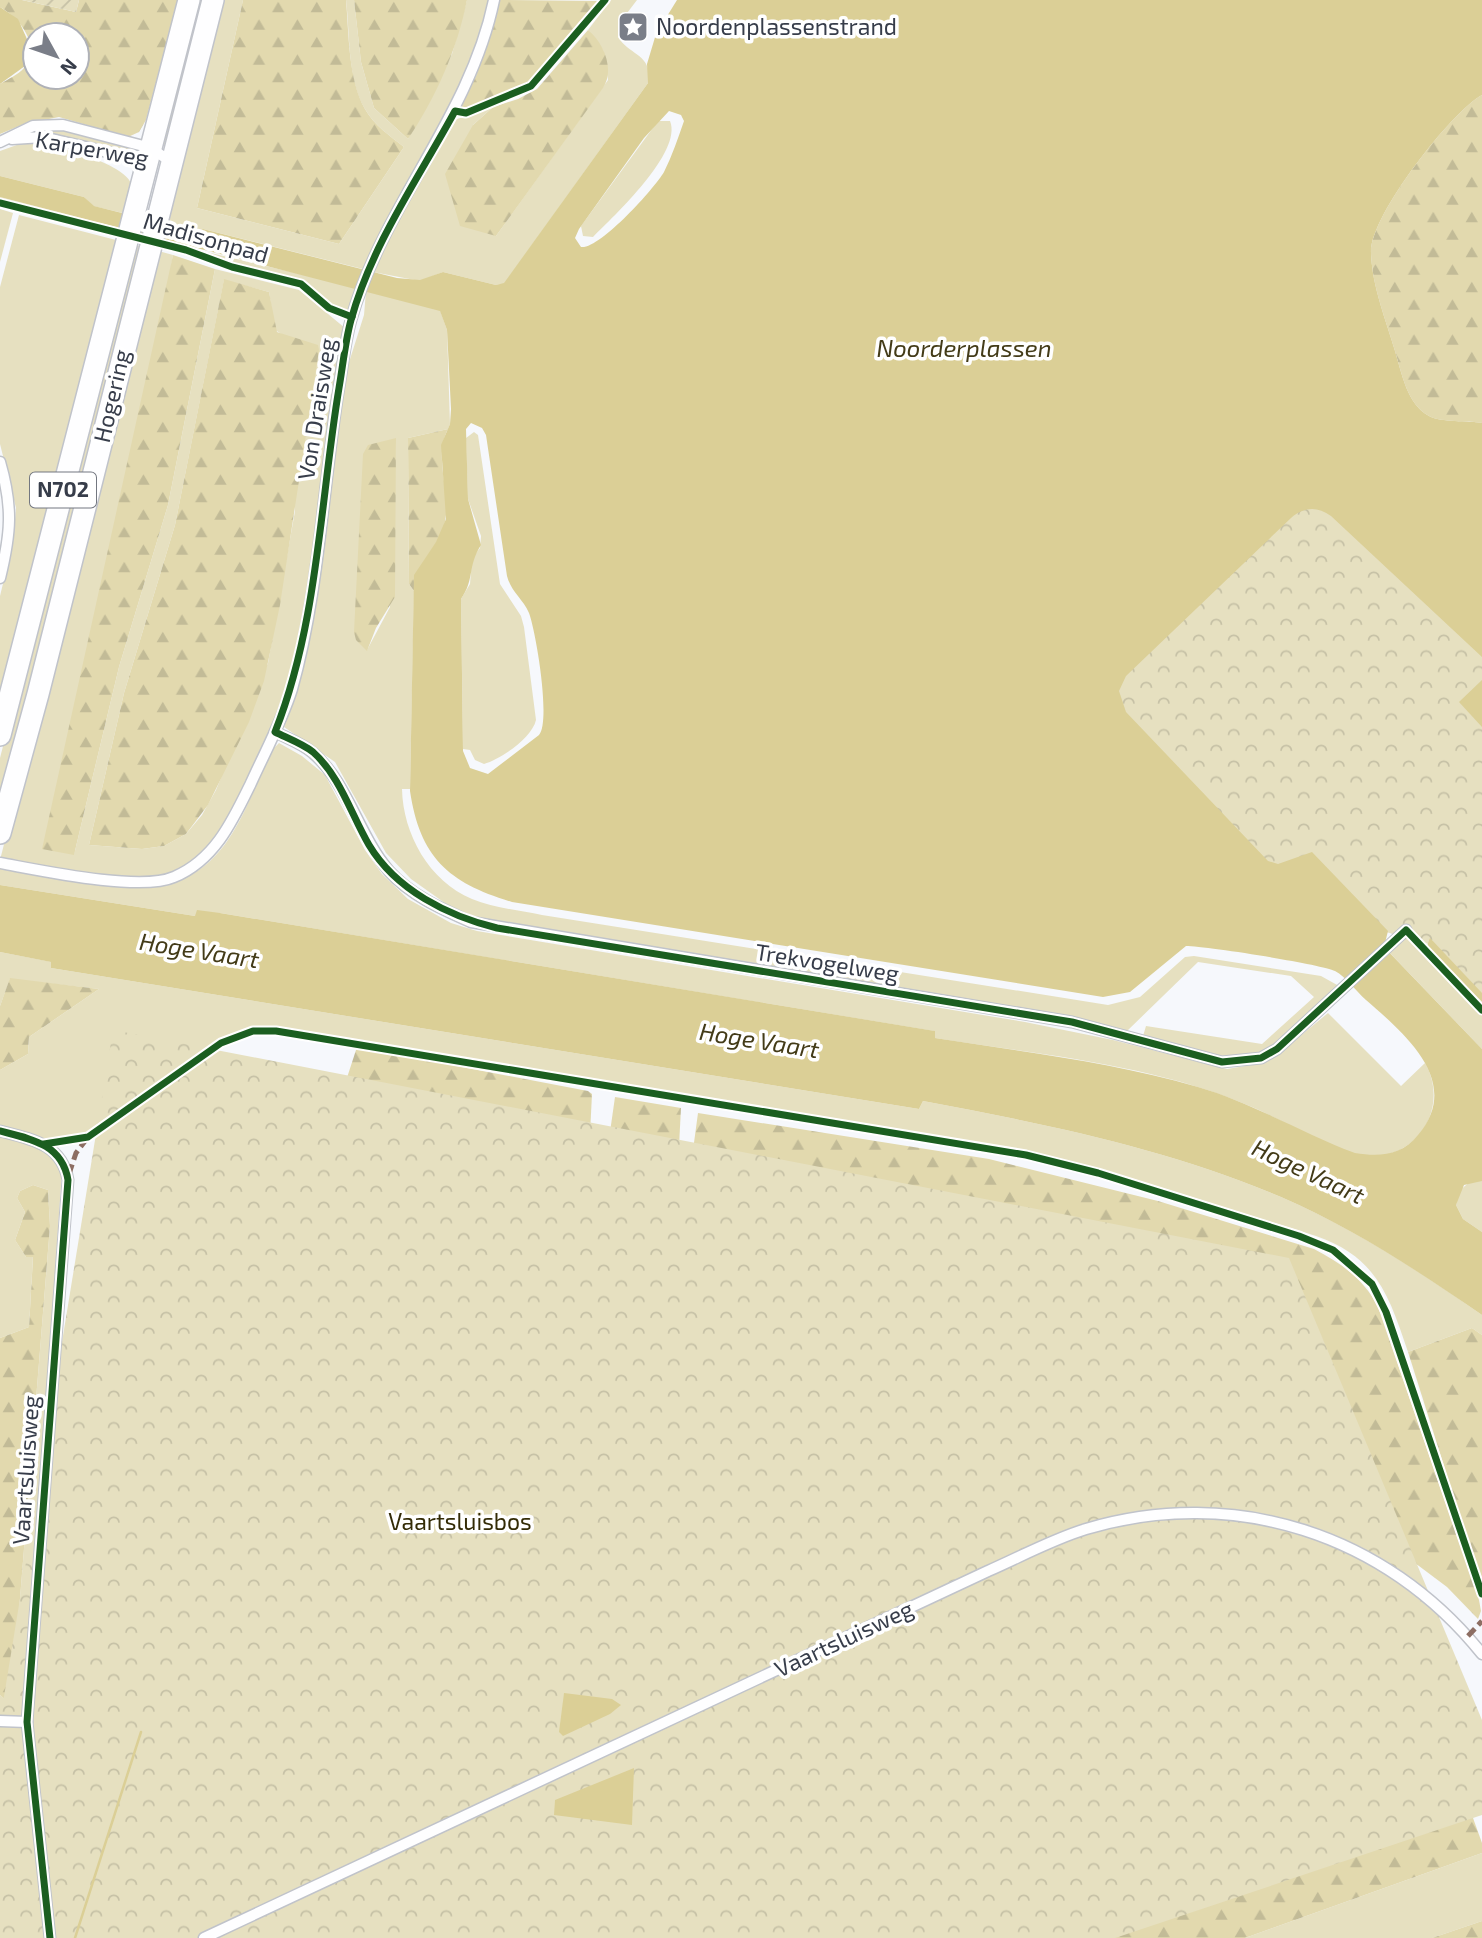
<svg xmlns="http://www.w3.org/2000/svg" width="1482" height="1938" font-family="'Exo 2',sans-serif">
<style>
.grass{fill:#e6e0c0;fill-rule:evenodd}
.forest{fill:url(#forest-firs);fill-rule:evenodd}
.park{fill:url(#park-crowns)}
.garden{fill:url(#garden-furrows)}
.water{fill:#dbcf96;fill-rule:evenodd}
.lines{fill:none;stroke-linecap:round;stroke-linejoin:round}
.stream{stroke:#dbcf96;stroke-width:2.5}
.street-casing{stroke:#c0c3ca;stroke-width:13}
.highway-casing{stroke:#c0c3ca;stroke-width:24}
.street{stroke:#fefeff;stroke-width:10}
.highway{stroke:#fefeff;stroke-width:21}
.quiet{stroke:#8d6e63;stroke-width:5;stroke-dasharray:10 5;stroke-linecap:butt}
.cycleway-casing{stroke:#fff;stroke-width:11}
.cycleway{stroke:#1b5e20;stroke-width:7}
.labels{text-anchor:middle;stroke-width:7;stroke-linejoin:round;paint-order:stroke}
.shield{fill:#fff;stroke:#737780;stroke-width:2}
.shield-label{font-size:21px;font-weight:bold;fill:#373d4a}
.poi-label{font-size:23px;fill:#373d4a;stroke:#fff;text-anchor:start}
.street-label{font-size:23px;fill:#373d4a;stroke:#fff}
.park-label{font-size:23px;fill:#332b06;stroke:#fff}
.water-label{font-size:24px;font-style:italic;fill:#433b18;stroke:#fff}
</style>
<defs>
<pattern id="forest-firs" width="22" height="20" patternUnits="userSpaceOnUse" patternTransform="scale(1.75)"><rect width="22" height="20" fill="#e2d9ae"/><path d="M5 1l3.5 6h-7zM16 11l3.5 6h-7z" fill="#c2bb97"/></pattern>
<pattern id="park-crowns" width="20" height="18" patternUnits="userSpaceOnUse" patternTransform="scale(1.75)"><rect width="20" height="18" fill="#e6e0c0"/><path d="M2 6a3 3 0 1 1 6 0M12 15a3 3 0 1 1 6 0" fill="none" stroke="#c6c1a6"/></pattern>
<pattern id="garden-furrows" width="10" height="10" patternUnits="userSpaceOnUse" patternTransform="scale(1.75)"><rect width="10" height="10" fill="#e6e0c0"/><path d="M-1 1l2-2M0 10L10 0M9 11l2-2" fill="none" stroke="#c6c1a6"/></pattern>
</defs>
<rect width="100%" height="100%" fill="#f6f8fc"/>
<g class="grass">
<polygon points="194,0 205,0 168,143 162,146"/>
<path d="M220 0H243L197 208 339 244 404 147C390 136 374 125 365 109 347 79 350 33 346 0H354L361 62 374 108 408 139 452 54 467 0H492L469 74 383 226 363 269 203 229 198 232 162 223Z"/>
<path d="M611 0H637L618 25V37C629 55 654 55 648 83L504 284 496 285 443 272 420 281 373 272 377 259 454 120 493 107 473 125 496 236 608 80 603 50 588 30Z"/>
<path d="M658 121H670C683 152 614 216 593 237L583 236 581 226Z"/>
<polygon points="51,127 135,150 133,155 34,132 35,129"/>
<path d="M28 141C49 143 128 163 132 186 134 194 129 206 127 214L93 206 84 197 0 176V151Z"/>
<polygon points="0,197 99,222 105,227 0,201"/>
<polygon points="0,209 13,213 0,262"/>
<polygon points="19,215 120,241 0,713 0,596 13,542 16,508 0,444 0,287"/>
<polygon points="131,244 139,246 109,383 0,811 0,758"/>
<path d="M185 247 356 287 348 310C329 314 317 290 302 283 284 274 262 273 243 268 223 262 204 254 185 247Z"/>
<path d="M155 250 173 255 74 855 119 667 168 505 215 269 299 290 345 328 296 660 288 689 232 822 194 864 156 879 119 878 0 860ZM224 280 269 292 275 330 288 338 295 511 268 663 216 790 202 815 186 834 164 846 142 849 89 845 124 693 175 525Z"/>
<path d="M366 291 440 310 447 330 450 424 448 429 408 438 409 584 414 591 410 789H402C403 834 429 881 472 899 493 908 519 910 542 915L1108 1005 1140 997 1185 957 1194 956 1321 976 1339 986 1274 1047C1232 1068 1185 1048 1143 1036L1146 1026 1262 1044 1314 997 1291 976 1198 962 1126 1032 476 918 449 906 411 879 386 853 335 762 284 727 292 702 344 378 364 315ZM396 439 390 607 367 650Z"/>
<path d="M474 432 478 435 500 584 521 616 524 627 536 720C532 738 501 759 484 764L475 760 470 750 463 749 461 599 470 584 472 558 480 548 481 536 468 499 466 438Z"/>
<path d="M279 743 302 756 325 775 365 850 382 874 408 899 451 923 477 931 1025 1022 1113 1040 1227 1069 1257 1064 1277 1055 1328 1013 1401 1086 1425 1063C1448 1103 1423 1153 1376 1156 1341 1158 1285 1121 1252 1107 1153 1064 1040 1055 935 1038L934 1031 220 913 195 916 0 885V866L131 888C224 889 239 820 272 750Z"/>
<polygon points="1405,935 1482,1013 1482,1049 1388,951"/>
<path d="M0 952 52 962 51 968 919 1109 923 1101C1045 1124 1166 1148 1281 1197 1353 1228 1418 1270 1482 1315V1335L1472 1328 1408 1352C1389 1296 1377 1257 1316 1236L1134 1179 1006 1149 274 1029C211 1027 149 1090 100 1127 60 1150 42 1141 0 1127V1070L28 1054 29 1037 99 989 10 979 0 1006Z"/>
<path d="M0 1135C25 1142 52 1145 62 1171L25 1707 20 1715 0 1719V1695L7 1701 12 1698 50 1226 48 1190 33 1185 20 1191 17 1198 25 1212 15 1240 26 1257 33 1256 29 1327 0 1338Z"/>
<polygon points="1471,1181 1482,1181 1482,1232 1463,1219 1456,1205 1459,1191"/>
<polygon points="1482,1853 1482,1921 1432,1938 1245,1938"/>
</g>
<g class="forest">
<path d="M0 0H22L76 12 79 0H178L146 120 139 132 128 137 59 117 24 124 0 134V84C8 79 18 75 24 68 42 46 20 18 0 7ZM35 35H77V77H35Z"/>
<path d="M243 0H346C349 33 348 79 365 109 374 125 390 136 404 147L339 244 197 208Z"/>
<path d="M354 0H467C457 50 436 97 408 139L374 108 361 62Z"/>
<polygon points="498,0 600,1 535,78 512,92 463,110 461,104 476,76"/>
<path d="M588 30C604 43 615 70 603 88L496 236 460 226 445 174 473 125 493 107 518 99 537 89Z"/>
<path d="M1482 95V423C1467 420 1442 423 1429 416 1407 404 1402 374 1395 351 1386 320 1372 286 1371 253 1369 217 1451 112 1482 95Z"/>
<polygon points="173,255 215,269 168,505 119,667 74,855 42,849"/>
<polygon points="224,279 269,292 277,332 318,345 319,350 280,605 264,681 249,722 208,805 186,834 164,846 142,849 89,845 124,693 175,525"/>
<path d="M448 429C433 457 451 491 445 522 439 549 415 562 414 591L409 584 408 438Z"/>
<polygon points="396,438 395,597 376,628 367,651 356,640 354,632 363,454 368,445"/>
<polygon points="10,978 99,989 29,1037 28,1054 0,1070 0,1006"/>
<polygon points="357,1047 588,1091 592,1094 590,1134 342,1093"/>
<polygon points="615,1097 681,1108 679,1146 609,1139"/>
<path d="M698 1113 989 1159 1158 1201 1314 1249C1341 1263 1364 1279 1378 1307L1479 1600 1481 1611 1478 1619 1447 1587 1407 1557 693 1150Z"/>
<polygon points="33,1185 48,1190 50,1226 12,1698 8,1702 0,1695 0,1338 29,1327 33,1257 26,1257 15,1240 25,1212 17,1198 20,1191"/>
<polygon points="1472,1328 1482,1335 1482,1586 1408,1352"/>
<polygon points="1418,1665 1482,1843 1482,1853 1245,1938 1059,1938"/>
<polygon points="1482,1921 1482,1938 1432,1938"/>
</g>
<g class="park">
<polygon points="1312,493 1482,652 1482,998 1432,945 1386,932 1274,870 1102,692"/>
<polygon points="113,1030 1289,1258 1482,1720 1482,1815 1115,1938 0,1938 0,1721"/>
</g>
<polygon class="garden" points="22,0 79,0 76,12"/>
<g class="water">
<path d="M677 0H1482V95C1451 112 1369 217 1371 253 1372 286 1386 320 1395 351 1402 374 1407 404 1429 416 1442 423 1467 420 1482 423V657L1331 516C1317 506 1304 507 1291 518L1126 676 1119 691 1126 712 1268 861 1278 864 1312 852 1388 931 1384 947 1482 1049V1181L1464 1185 1456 1205 1463 1219 1482 1232V1315C1418 1271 1353 1228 1281 1197 1166 1148 1045 1124 923 1101L919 1109 51 968V962L0 952V885L195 916 197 910 220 913 935 1031V1038C1023 1052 1112 1062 1198 1087 1253 1103 1302 1133 1355 1153 1379 1157 1401 1156 1418 1135 1463 1082 1405 1034 1366 1000 1356 991 1346 977 1335 971 1321 964 1205 946 1186 946L1130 992 1103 997 512 902C449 883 420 858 410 791L414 575 436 542 446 519 441 445 450 424 451 409 447 330 440 311 0 197V176L84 197 94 206 198 232 203 229 397 278 420 280 443 272 496 285 504 283 648 83 647 64 656 34ZM669 111 681 115 684 121C678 138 672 156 664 172 654 189 599 250 581 247L575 238 579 229 644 138ZM471 423 482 428 486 435 507 576C511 592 523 599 529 613 536 632 551 721 539 735L488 774 470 768 463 751 461 599C475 579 467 567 481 545L468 499 466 429Z"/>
<polygon points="0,7 18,19 31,48 25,66 0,84"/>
<polygon points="1482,680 1482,727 1459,702"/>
<polygon points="1430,938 1482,993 1482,1004 1427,946"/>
<polygon points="564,1693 612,1699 621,1705 610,1714 563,1736 559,1732"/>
<polygon points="634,1768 632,1825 554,1815 555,1800"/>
</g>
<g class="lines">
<polyline class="stream" points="75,1938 141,1732"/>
<g class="street-casing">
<g id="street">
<polyline points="12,139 43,137 150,162"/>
<polyline points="0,142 33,126 63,125 151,148 171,162"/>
<path d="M0 462C13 507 11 533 0 578"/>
<path d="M275 732C287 738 303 744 313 753 348 783 358 835 389 871 410 895 442 909 471 922L1072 1022 1222 1062 1261 1058 1277 1049 1406 930"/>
<path d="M0 863C39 870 140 892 174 877 215 860 233 820 251 783 265 752 282 721 292 689 319 594 323 485 339 387 343 364 345 341 351 320 383 205 470 117 494 0"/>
<path d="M0 1131C31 1139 62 1144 68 1180L27 1722 50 1938"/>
<polyline points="0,1721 27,1722"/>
<path d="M204 1938 988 1571C1020 1557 1053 1539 1086 1529 1234 1485 1386 1534 1482 1654"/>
</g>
</g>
<g class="highway-casing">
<g id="highway">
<polyline points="0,735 189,0"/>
<polyline points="0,833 38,694 213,0"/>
</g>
</g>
<use href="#street" class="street"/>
<use href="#highway" class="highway"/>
<g class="quiet">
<polyline points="69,1174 76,1153 88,1137"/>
<polyline points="1468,1636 1482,1621"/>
</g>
<g class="cycleway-casing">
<g id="cycleway">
<path d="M605 0 531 86 466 113 455 111C418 179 372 244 351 320 345 342 343 365 339 388 320 502 318 624 275 732 287 738 303 744 313 752 340 776 351 814 369 845 396 890 448 916 497 928L1072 1022 1222 1062 1261 1058 1277 1049 1406 930 1482 1010"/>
<polyline points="0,203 186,250 232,267 301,284 329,308 352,317"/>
<path d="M0 1131C31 1139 62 1144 68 1180L27 1722 50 1938"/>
<polyline points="44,1144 88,1137 221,1043 253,1031 276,1031 1026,1155 1098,1173 1299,1236 1333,1250 1372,1284 1386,1312 1482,1594"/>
</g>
</g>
<use href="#cycleway" class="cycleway"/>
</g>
<defs>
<g id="sight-square" transform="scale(1.575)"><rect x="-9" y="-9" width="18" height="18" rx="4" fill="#7a7e88" stroke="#fff"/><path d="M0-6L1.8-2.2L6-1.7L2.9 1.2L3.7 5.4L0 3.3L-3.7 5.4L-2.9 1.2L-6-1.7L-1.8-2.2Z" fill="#fff"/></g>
</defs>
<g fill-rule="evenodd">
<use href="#sight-square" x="633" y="27"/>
</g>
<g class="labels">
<rect class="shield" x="30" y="472.5" width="66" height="35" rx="5"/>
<g class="shield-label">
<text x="63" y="497">N702</text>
</g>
<g class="poi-label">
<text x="656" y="35">Noordenplassenstrand</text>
</g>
<g class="street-label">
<text transform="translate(92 149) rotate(10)" y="8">Karperweg</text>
<text transform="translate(206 238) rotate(16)" y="8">Madisonpad</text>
<text transform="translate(112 396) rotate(-77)" y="8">Hogering</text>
<text transform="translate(317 409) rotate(-81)" y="8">Von Draisweg</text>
<text transform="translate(827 963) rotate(9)" y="8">Trekvogelweg</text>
<text transform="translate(26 1470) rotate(-86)" y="8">Vaartsluisweg</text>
<text transform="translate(844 1639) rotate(-25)" y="8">Vaartsluisweg</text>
</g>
<g class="park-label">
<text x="460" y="1530">Vaartsluisbos</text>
</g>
<g class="water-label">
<text x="964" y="357">Noorderplassen</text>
<text transform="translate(199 951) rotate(9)" y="8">Hoge Vaart</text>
<text transform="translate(759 1041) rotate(9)" y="8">Hoge Vaart</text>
<text transform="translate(1308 1172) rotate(25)" y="8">Hoge Vaart</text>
</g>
</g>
<g transform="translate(56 56) rotate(130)"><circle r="33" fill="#ffffff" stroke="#afb1b7" stroke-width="2"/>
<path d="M0-5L12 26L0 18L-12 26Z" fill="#7a7e88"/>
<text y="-10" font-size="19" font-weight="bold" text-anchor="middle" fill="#373d4a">N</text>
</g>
</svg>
